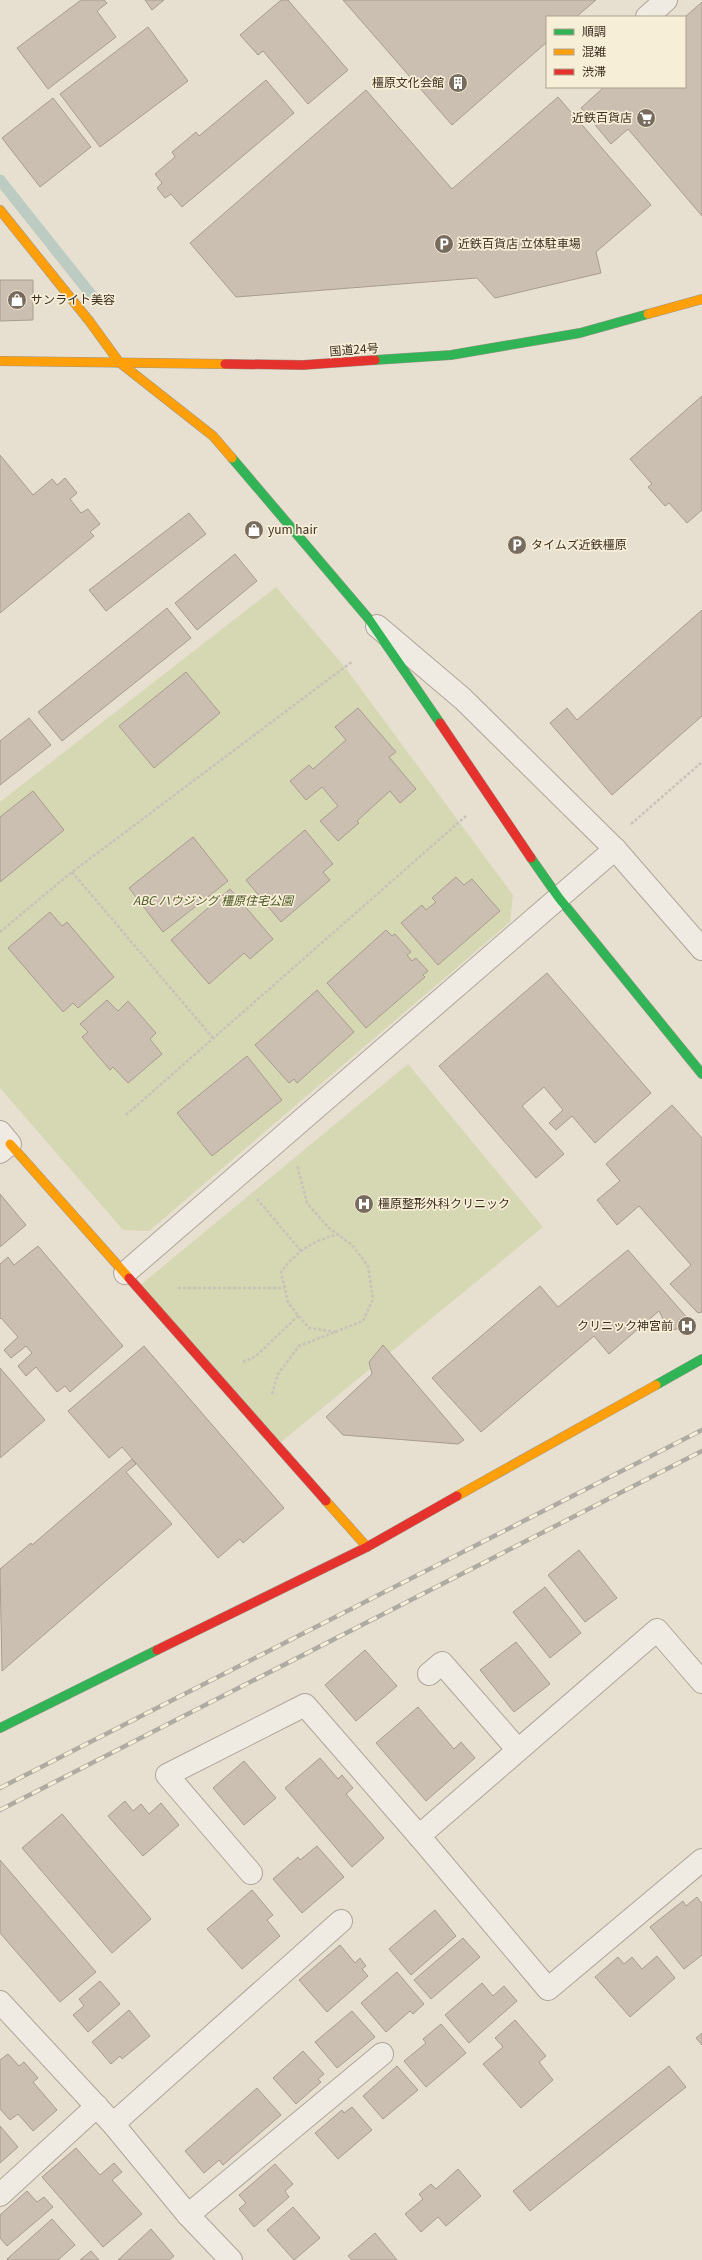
<svg xmlns="http://www.w3.org/2000/svg" width="702" height="2260" font-family="Georgia,'Noto Sans JP',serif">
<style>
.green{fill:#d6d7b3}
.lines{fill:none;stroke-linecap:round;stroke-linejoin:round}
.stream{stroke:#bcccc2;stroke-width:11}
.building{fill:#cbbfb2;stroke:#a89c90}
.lane-casing{stroke:#ada599;stroke-width:24}
.street-casing{stroke:#ada599;stroke-width:24}
.fast-casing{stroke:#9c958a;stroke-width:10}
.slow-casing{stroke:#9c958a;stroke-width:10}
.jam-casing{stroke:#9c958a;stroke-width:10}
.path{stroke:#c8c2b9;stroke-width:2.5;stroke-dasharray:3 2;stroke-linecap:butt}
.lane{stroke:#efebe3;stroke-width:22}
.street{stroke:#efebe3;stroke-width:22}
.fast{stroke:#30b455;stroke-width:9}
.slow{stroke:#ff9f0a;stroke-width:9}
.jam{stroke:#e5322d;stroke-width:9}
.rail-casing{stroke:#afaaa2;stroke-width:4.5}
.rail{stroke:#f7eed8;stroke-width:3;stroke-dasharray:9;stroke-linecap:butt}
.labels{text-anchor:middle;stroke-width:3.5;stroke-linejoin:round;paint-order:stroke}
.poi-label{font-size:12px;fill:#3d2e20;stroke:#f7eed8;text-anchor:start}
.street-label{font-size:12px;fill:#3d2e20;stroke:#f7eed8}
.park-label{font-size:12px;font-style:italic;fill:#4d5a26;stroke:#f7eed8}
</style>
<rect width="100%" height="100%" fill="#e7e0d1"/>
<g class="green">
<polygon points="276,587 344,666 513,895 510,922 149,1231 123,1230 0,1088 0,802"/>
<polygon points="408,1064 543,1227 281,1442 138,1287"/>
</g>
<g class="lines">
<polyline class="stream" points="0,180 93,297"/>
</g>
<g class="building">
<polygon points="81,0 104,0 107,3 97,11 116,37 48,89 17,48"/>
<polygon points="145,0 164,0 152,10"/>
<polygon points="281,0 288,0 348,70 308,104 263,51 258,55 240,35"/>
<polygon points="343,0 596,0 576,17 547,17 547,42 452,125"/>
<polygon points="702,2 702,216 628,129 611,144 581,108 604,87 685,87 685,17"/>
<polygon points="148,27 188,81 100,147 60,94"/>
<polygon points="266,80 294,113 182,207 171,194 165,198 157,188 162,183 155,174 175,157 172,152 196,132 199,136"/>
<polygon points="366,90 452,189 558,97 651,205 596,252 601,273 495,298 477,278 236,297 190,243"/>
<polygon points="53,98 91,147 40,187 2,138"/>
<polygon points="0,280 33,280 33,320 0,321"/>
<polygon points="702,396 702,510 687,523 669,503 665,506 648,487 652,484 630,459"/>
<polygon points="0,455 33,495 52,479 57,485 65,478 77,493 70,499 81,513 88,509 100,524 90,532 94,536 0,613"/>
<polygon points="189,513 206,534 106,611 89,590"/>
<polygon points="235,554 257,581 197,630 175,603"/>
<polygon points="167,608 191,638 62,741 38,712"/>
<polygon points="702,610 702,716 612,795 550,723 567,708 577,720"/>
<polygon points="186,672 220,713 154,768 119,726"/>
<polygon points="358,708 396,752 389,757 416,789 400,803 390,791 357,821 359,823 338,841 320,821 338,806 322,787 306,800 290,781 309,765 313,769 346,740 335,727"/>
<polygon points="29,718 51,745 0,785 0,741"/>
<polygon points="33,791 64,830 0,882 0,817"/>
<polygon points="305,830 333,864 323,872 330,880 281,922 246,880"/>
<polygon points="193,837 228,881 163,932 129,888"/>
<polygon points="456,877 464,885 472,879 500,911 438,965 401,923 422,905 426,910 436,902 432,898"/>
<polygon points="230,889 273,939 250,959 244,953 209,984 171,940"/>
<polygon points="50,912 62,926 67,922 114,977 78,1008 73,1003 63,1012 8,948"/>
<polygon points="386,930 392,936 395,934 411,952 407,955 412,961 416,958 428,971 423,975 425,977 366,1028 327,983"/>
<polygon points="547,973 651,1093 595,1143 572,1116 556,1130 549,1123 563,1110 544,1087 522,1106 564,1154 536,1178 439,1066"/>
<polygon points="317,990 354,1032 297,1083 294,1079 289,1083 255,1045"/>
<polygon points="107,1000 118,1011 128,1001 156,1033 150,1039 162,1054 128,1083 113,1067 110,1070 82,1037 88,1032 80,1024"/>
<polygon points="247,1056 282,1100 212,1156 177,1113"/>
<polygon points="672,1105 702,1138 702,1312 698,1313 670,1284 691,1265 639,1206 617,1225 597,1200 620,1181 606,1164"/>
<polygon points="0,1194 26,1225 0,1247"/>
<polygon points="38,1246 123,1346 70,1392 65,1386 57,1392 36,1367 26,1376 18,1366 32,1353 26,1346 11,1358 4,1350 18,1337 1,1318 0,1319 0,1264 8,1257 14,1265"/>
<polygon points="628,1250 690,1321 682,1327 673,1330 665,1323 659,1311 609,1354 594,1336 481,1432 432,1378 540,1286 558,1307"/>
<polygon points="383,1345 464,1440 458,1444 343,1435 326,1417 372,1374 369,1362"/>
<polygon points="144,1346 284,1508 243,1543 240,1539 218,1558 122,1447 109,1458 68,1411"/>
<polygon points="0,1368 45,1420 0,1458"/>
<polygon points="132,1459 136,1464 126,1472 172,1524 2,1671 0,1569 31,1543 32,1545"/>
<polygon points="579,1550 617,1598 585,1622 548,1575"/>
<polygon points="545,1587 581,1633 550,1658 513,1612"/>
<polygon points="516,1642 550,1684 514,1712 480,1670"/>
<polygon points="365,1650 397,1686 356,1721 325,1685"/>
<polygon points="418,1707 454,1749 461,1742 475,1758 426,1801 376,1743"/>
<polygon points="320,1758 338,1779 342,1775 353,1788 346,1794 384,1838 352,1867 285,1788"/>
<polygon points="244,1761 276,1798 244,1825 213,1788"/>
<polygon points="125,1801 133,1811 141,1804 149,1814 161,1803 179,1825 143,1856 108,1816"/>
<polygon points="62,1814 151,1919 112,1953 22,1848"/>
<polygon points="317,1846 344,1877 302,1913 273,1879 298,1857 300,1860"/>
<polygon points="0,1860 96,1972 60,2002 0,1933"/>
<polygon points="252,1890 273,1915 267,1920 280,1936 242,1969 207,1929"/>
<polygon points="697,1897 702,1904 702,1955 684,1969 650,1927 683,1901 686,1906"/>
<polygon points="435,1910 456,1936 411,1975 389,1949"/>
<polygon points="463,1938 480,1957 431,1999 414,1980"/>
<polygon points="340,1945 355,1963 360,1958 366,1966 362,1969 368,1976 327,2012 299,1980"/>
<polygon points="657,1956 675,1978 630,2017 595,1977 618,1957 624,1964 632,1957 642,1969"/>
<polygon points="397,1972 424,2004 413,2014 410,2011 386,2032 361,2003"/>
<polygon points="100,1981 120,2004 88,2032 73,2015 84,2006 79,1999"/>
<polygon points="482,1983 493,1996 504,1986 517,2001 469,2043 445,2015"/>
<polygon points="129,2010 150,2036 122,2059 120,2056 111,2064 92,2042"/>
<polygon points="352,2011 375,2037 337,2068 315,2042"/>
<polygon points="515,2020 546,2056 539,2062 553,2080 521,2108 483,2064 503,2047 495,2038"/>
<polygon points="441,2024 466,2053 426,2087 404,2061 426,2043 423,2039"/>
<polygon points="702,2033 702,2045 696,2038"/>
<polygon points="303,2051 324,2074 318,2079 321,2082 296,2104 273,2078"/>
<polygon points="8,2054 19,2066 24,2062 38,2078 33,2082 57,2110 33,2131 18,2114 10,2120 0,2109 0,2060"/>
<polygon points="397,2066 418,2090 383,2119 363,2096"/>
<polygon points="669,2066 686,2087 530,2211 513,2191"/>
<polygon points="257,2088 281,2115 223,2165 219,2160 204,2173 185,2151"/>
<polygon points="352,2107 372,2130 338,2159 315,2133 342,2110 344,2113"/>
<polygon points="0,2126 18,2147 0,2163"/>
<polygon points="76,2148 100,2175 114,2163 122,2172 112,2180 142,2214 103,2247 42,2177"/>
<polygon points="275,2164 293,2184 285,2191 289,2197 254,2227 239,2209 246,2203 239,2195"/>
<polygon points="458,2169 481,2196 446,2226 438,2217 421,2232 405,2214 423,2199 419,2194 431,2184 436,2189"/>
<polygon points="27,2191 37,2202 44,2197 53,2207 7,2246 0,2238 0,2215"/>
<polygon points="293,2207 320,2238 294,2260 267,2230"/>
<polygon points="52,2219 75,2245 58,2260 8,2260 7,2259"/>
<polygon points="151,2229 174,2256 169,2260 118,2260"/>
<polygon points="375,2233 397,2260 352,2260 348,2256"/>
<polygon points="91,2251 99,2260 80,2260"/>
</g>
<g class="lines">
<g class="lane-casing">
<polyline id="lane" points="647,17 666,0"/>
</g>
<g class="street-casing">
<g id="street">
<polyline points="377,626 463,699 615,849 702,949"/>
<polyline points="0,1132 10,1144 0,1152"/>
<polyline points="125,1273 615,849"/>
<polyline points="429,1674 442,1663 518,1750"/>
<polyline points="702,1682 657,1630 419,1836 548,1989 702,1860"/>
<polyline points="251,1873 167,1775 305,1705 419,1836"/>
<polyline points="0,2002 113,2124 188,2215 231,2260"/>
<polyline points="113,2124 341,1921"/>
<polyline points="0,2195 97,2106"/>
<polyline points="188,2215 382,2054"/>
</g>
</g>
<g class="fast-casing">
<g id="fast">
<polyline points="375,360 451,355 580,333 648,314"/>
<polyline points="232,458 368,618 440,723"/>
<polyline points="531,858 559,898 702,1074"/>
<polyline points="656,1385 702,1359"/>
<polyline points="0,1728 157,1650"/>
</g>
</g>
<g class="slow-casing">
<g id="slow">
<polyline points="0,210 90,322 119,362 213,436 232,458"/>
<polyline points="648,314 702,299"/>
<polyline points="0,361 225,364"/>
<polyline points="10,1144 129,1278"/>
<polyline points="457,1496 656,1385"/>
<polyline points="326,1501 367,1547"/>
</g>
</g>
<g class="jam-casing">
<g id="jam">
<polyline points="225,364 303,365 375,360"/>
<polyline points="440,723 531,858"/>
<polyline points="129,1278 326,1501"/>
<polyline points="157,1650 367,1547 457,1496"/>
</g>
</g>
<g class="path">
<polyline points="631,824 702,762"/>
<polyline points="72,872 213,1038"/>
<polyline points="0,932 72,872 353,661"/>
<polyline points="126,1115 466,816"/>
<polyline points="257,1199 301,1251"/>
<polyline points="178,1288 284,1288"/>
<path d="M336 1332 309 1328 288 1303 281 1272C298 1250 311 1242 338 1234"/>
<polyline points="243,1362 256,1356 299,1315"/>
<polyline points="272,1394 278,1374 299,1346 363,1321 373,1299 368,1266 352,1245 329,1228 307,1203 297,1165"/>
</g>
<use href="#lane" class="lane"/>
<use href="#street" class="street"/>
<use href="#fast" class="fast"/>
<use href="#slow" class="slow"/>
<use href="#jam" class="jam"/>
<g class="rail-casing">
<g id="rail">
<polyline points="0,1788 702,1430"/>
<polyline points="0,1810 702,1451"/>
</g>
</g>
<use href="#rail" class="rail"/>
</g>
<defs>
<g id="building-disc" transform="scale(1)"><circle r="9.5" fill="#786c5e" stroke="#f7eed8"/><path d="M-4-6H4V6H1V3H-1V6H-4ZM-2.5-4.3h1.7v1.8h-1.7ZM.8-4.3h1.7v1.8H.8ZM-2.5-1h1.7V.8h-1.7ZM.8-1h1.7V.8H.8Z" fill="#fff"/></g>
<g id="supermarket-disc" transform="scale(1)"><circle r="9.5" fill="#786c5e" stroke="#f7eed8"/><path d="M-6-5.5h2.5l.6 2H6L4.5 2H-2.5L-4.4-4H-6ZM-1.5 3.2a1.3 1.3 0 1 0 .1 0ZM3 3.2a1.3 1.3 0 1 0 .1 0Z" fill="#fff"/></g>
<g id="parking-disc" transform="scale(1)"><circle r="9.5" fill="#786c5e" stroke="#f7eed8"/><path d="M-3.5-5.5H1a3.5 3.5 0 0 1 0 7H-1V5.5H-3.5ZM-1-3.4V-.6H.8a1.4 1.4 0 0 0 0-2.8Z" fill="#fff"/></g>
<g id="shop-disc" transform="scale(1)"><circle r="9.5" fill="#786c5e" stroke="#f7eed8"/><path d="M-5-2.5h2.3a2.7 3.5 0 0 1 5.4 0H5L5.5 6h-11ZM-1.5-2.5h3a1.5 2.3 0 0 0-3 0Z" fill="#fff"/></g>
<g id="hospital-disc" transform="scale(1)"><circle r="9.5" fill="#786c5e" stroke="#f7eed8"/><path d="M-5-5h3v3.5h4V-5h3V5h-3V1.5h-4V5h-3Z" fill="#fff"/></g>
</defs>
<g fill-rule="evenodd">
<use href="#building-disc" x="458" y="83"/>
<use href="#supermarket-disc" x="646" y="118"/>
<use href="#parking-disc" x="444" y="244"/>
<use href="#shop-disc" x="17" y="300"/>
<use href="#shop-disc" x="254" y="530"/>
<use href="#parking-disc" x="517" y="545"/>
<use href="#hospital-disc" x="364" y="1204"/>
<use href="#hospital-disc" x="687" y="1326"/>
</g>
<g class="labels">
<g class="poi-label">
<text x="444" y="87" text-anchor="end">橿原文化会館</text>
<text x="632" y="122" text-anchor="end">近鉄百貨店</text>
<text x="458" y="248">近鉄百貨店 立体駐車場</text>
<text x="31" y="304">サンライト美容</text>
<text x="268" y="534">yum hair</text>
<text x="531" y="549">タイムズ近鉄橿原</text>
<text x="378" y="1208">橿原整形外科クリニック</text>
<text x="673" y="1330" text-anchor="end">クリニック神宮前</text>
</g>
<g class="street-label">
<text transform="translate(354 350) rotate(-4)" y="4">国道24号</text>
</g>
<g class="park-label">
<text x="213" y="905">ABC ハウジング 橿原住宅公園</text>
</g>
</g>
<rect x="546" y="16" width="140" height="72" fill="#f7eed8" stroke="#ada18e"/>
<rect x="554" y="29" width="20" height="6" fill="#30b455" stroke="#ada18e"/>
<text x="582" y="36" font-size="12" fill="#3d2e20">順調</text>
<rect x="554" y="49" width="20" height="6" fill="#ff9f0a" stroke="#ada18e"/>
<text x="582" y="56" font-size="12" fill="#3d2e20">混雑</text>
<rect x="554" y="69" width="20" height="6" fill="#e5322d" stroke="#ada18e"/>
<text x="582" y="76" font-size="12" fill="#3d2e20">渋滞</text>
</svg>
